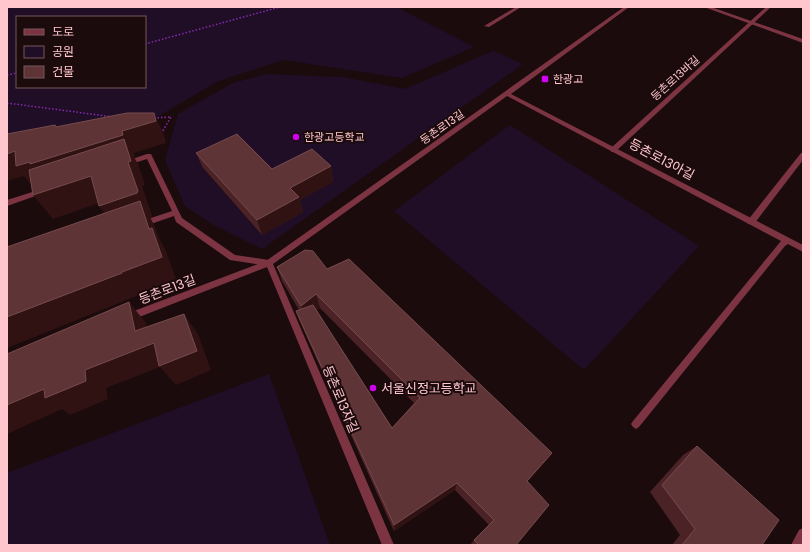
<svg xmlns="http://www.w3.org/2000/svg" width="810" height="552" font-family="Poppins,'Noto Sans KR',sans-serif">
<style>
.green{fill:#1f0e26;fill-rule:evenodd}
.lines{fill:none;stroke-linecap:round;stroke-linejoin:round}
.path{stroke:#872aaf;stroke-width:1.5;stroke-dasharray:1.5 2;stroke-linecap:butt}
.lane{fill:#7c3443;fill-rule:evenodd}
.street{fill:#7c3443;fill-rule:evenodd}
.wall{fill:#4b2225;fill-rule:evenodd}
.shaded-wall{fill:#301213}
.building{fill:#5e3437;stroke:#774b4e}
.poi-dot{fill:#d000f1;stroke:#1c0b0c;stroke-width:1.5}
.labels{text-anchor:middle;stroke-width:4;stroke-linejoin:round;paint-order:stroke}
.far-street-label{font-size:11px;fill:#ffc6cd;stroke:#1c0b0c}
.far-poi-label{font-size:11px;fill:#ffc6cd;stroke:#1c0b0c;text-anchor:start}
.street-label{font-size:13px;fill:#ffc6cd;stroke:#1c0b0c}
.poi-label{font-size:13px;fill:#ffc6cd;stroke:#1c0b0c;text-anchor:start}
</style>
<rect width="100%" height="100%" fill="#1c0b0c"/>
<g class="green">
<path d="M7 7H400L398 8 474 47 402 78 284 60 218 81 142 126 7 149ZM17 17H145V87H17Z"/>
<path d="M493 51 523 64 262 249 212 224 185 206 165 160 178 114 233 83 266 74 343 77 405 89ZM203 169 276 185 333 182 294 203 302 212 262 235Z"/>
<polygon points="510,125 699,246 584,370 394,211"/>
<polygon points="269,374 330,545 7,545 7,473"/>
</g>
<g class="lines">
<g class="path">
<polyline points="145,44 280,7"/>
<polyline points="7,75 17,73"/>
<polyline points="7,103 114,117"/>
<polyline points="154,118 171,117 161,134"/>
</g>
<g class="lane">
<polygon points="766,7 771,7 615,152 611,152 611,148"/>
<polygon points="801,153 803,153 803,160 754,224 748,224 747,222 748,220"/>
<polygon points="147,154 151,154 152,156 182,218 235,255 269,260 272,261 273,263 272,265 269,266 230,260 176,222 174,216 142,227 139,226 138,224 139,222 172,211 147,159 125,166 122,164 123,162"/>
<polygon points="42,189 46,191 44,193 7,206 7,200"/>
</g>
<g class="street">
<polygon points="516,7 521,7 489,27 484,26"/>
<polygon points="624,7 629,7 511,94 803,245 803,252 788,244 785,246 639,427 636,429 633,427 631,424 633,421 781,241 507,96 273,264 394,545 382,545 267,267 129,321 126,320 125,317 126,314 266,261"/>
<polygon points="704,7 711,7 803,39 803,43"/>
<polygon points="803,528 803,545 791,545 799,530"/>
</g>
</g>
<g class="wall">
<polygon points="196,153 272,169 331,166 333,182 300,200 303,212 262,235 203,168"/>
<path d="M277 267 327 269 552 453 527 481 516 545H470L474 540 489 525 455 490 394 531 301 324 296 311 299 310 282 281ZM320 308 414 403 392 428 316 310Z"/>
<polygon points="697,446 762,545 672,545 680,535 650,492 683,455"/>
</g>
<g class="shaded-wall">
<polygon points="154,113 164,135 166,143 134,153 135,157 134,157 138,164 145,185 142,186 152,215 152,217 150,217 154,225 160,240 166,251 176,279 139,294 139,295 7,348 7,317 116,229 99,206 128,162 34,188 24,176 7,181 7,154 14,151 122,131"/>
<polygon points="331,166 333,182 300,200 303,212 262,235 257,220 290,188"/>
<polygon points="91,176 108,200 53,219 33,195"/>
<polygon points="316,294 320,308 305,320 301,306"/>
<polygon points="129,302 146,323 151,344 184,314 198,334 211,370 176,385 160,367 106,388 108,399 70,415 62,409 7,434 7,405 85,370 135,331"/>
<polygon points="552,453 545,462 521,489 527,481"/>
<polygon points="457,483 455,490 394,531 394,525"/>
</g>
<g class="building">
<polygon points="127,113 154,113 156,121 122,131 123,135 30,164 30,162 16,166 15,151 7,154 7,134 55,125 56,127"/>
<polygon points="237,134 272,169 312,149 331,166 290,188 299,197 257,220 196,153"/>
<polygon points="124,139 131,161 128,162 138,191 137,193 99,206 91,176 33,195 29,170"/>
<polygon points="140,201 149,229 152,228 162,257 122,272 122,273 7,317 7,247"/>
<polygon points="305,250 313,251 327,269 349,259 552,453 527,481 549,505 516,545 479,545 474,540 494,520 457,483 394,525 296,311 313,305 392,428 420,398 316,294 301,306 277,267"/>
<polygon points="129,302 135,331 184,314 197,351 159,366 154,343 85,370 86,381 45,398 44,389 7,405 7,354"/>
<polygon points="697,446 779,520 762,545 682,545 695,529 662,485"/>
</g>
<g class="poi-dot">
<rect x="541" y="75" width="8" height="8" rx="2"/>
<circle cx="296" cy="137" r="4"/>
<circle cx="373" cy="388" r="4"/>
</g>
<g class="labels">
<g class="far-street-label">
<text transform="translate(675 78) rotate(-42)" y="4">등촌로13바길</text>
<text transform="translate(442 127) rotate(-35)" y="4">등촌로13길</text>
</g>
<g class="far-poi-label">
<text x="553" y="83">한광고</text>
<text x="304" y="141">한광고등학교</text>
</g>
<g class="street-label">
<text transform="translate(662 159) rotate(28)" y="5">등촌로13아길</text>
<text transform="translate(167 289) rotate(-21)" y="5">등촌로13길</text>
<text transform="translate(341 399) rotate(67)" y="5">등촌로13자길</text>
</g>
<g class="poi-label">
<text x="381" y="393">서울신정고등학교</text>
</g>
</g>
<rect width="810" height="552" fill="none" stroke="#ffc6cd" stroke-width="16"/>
<rect x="16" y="16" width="130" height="72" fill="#1c0b0c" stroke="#775659"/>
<rect x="24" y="29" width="20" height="6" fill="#7c3443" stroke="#775659"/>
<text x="52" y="36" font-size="12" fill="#ffc6cd">도로</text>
<rect x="24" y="46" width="20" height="12" fill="#1f0e26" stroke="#775659"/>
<text x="52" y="56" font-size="12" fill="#ffc6cd">공원</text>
<rect x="24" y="66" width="20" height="12" fill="#5e3437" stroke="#775659"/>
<text x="52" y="76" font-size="12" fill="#ffc6cd">건물</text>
</svg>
